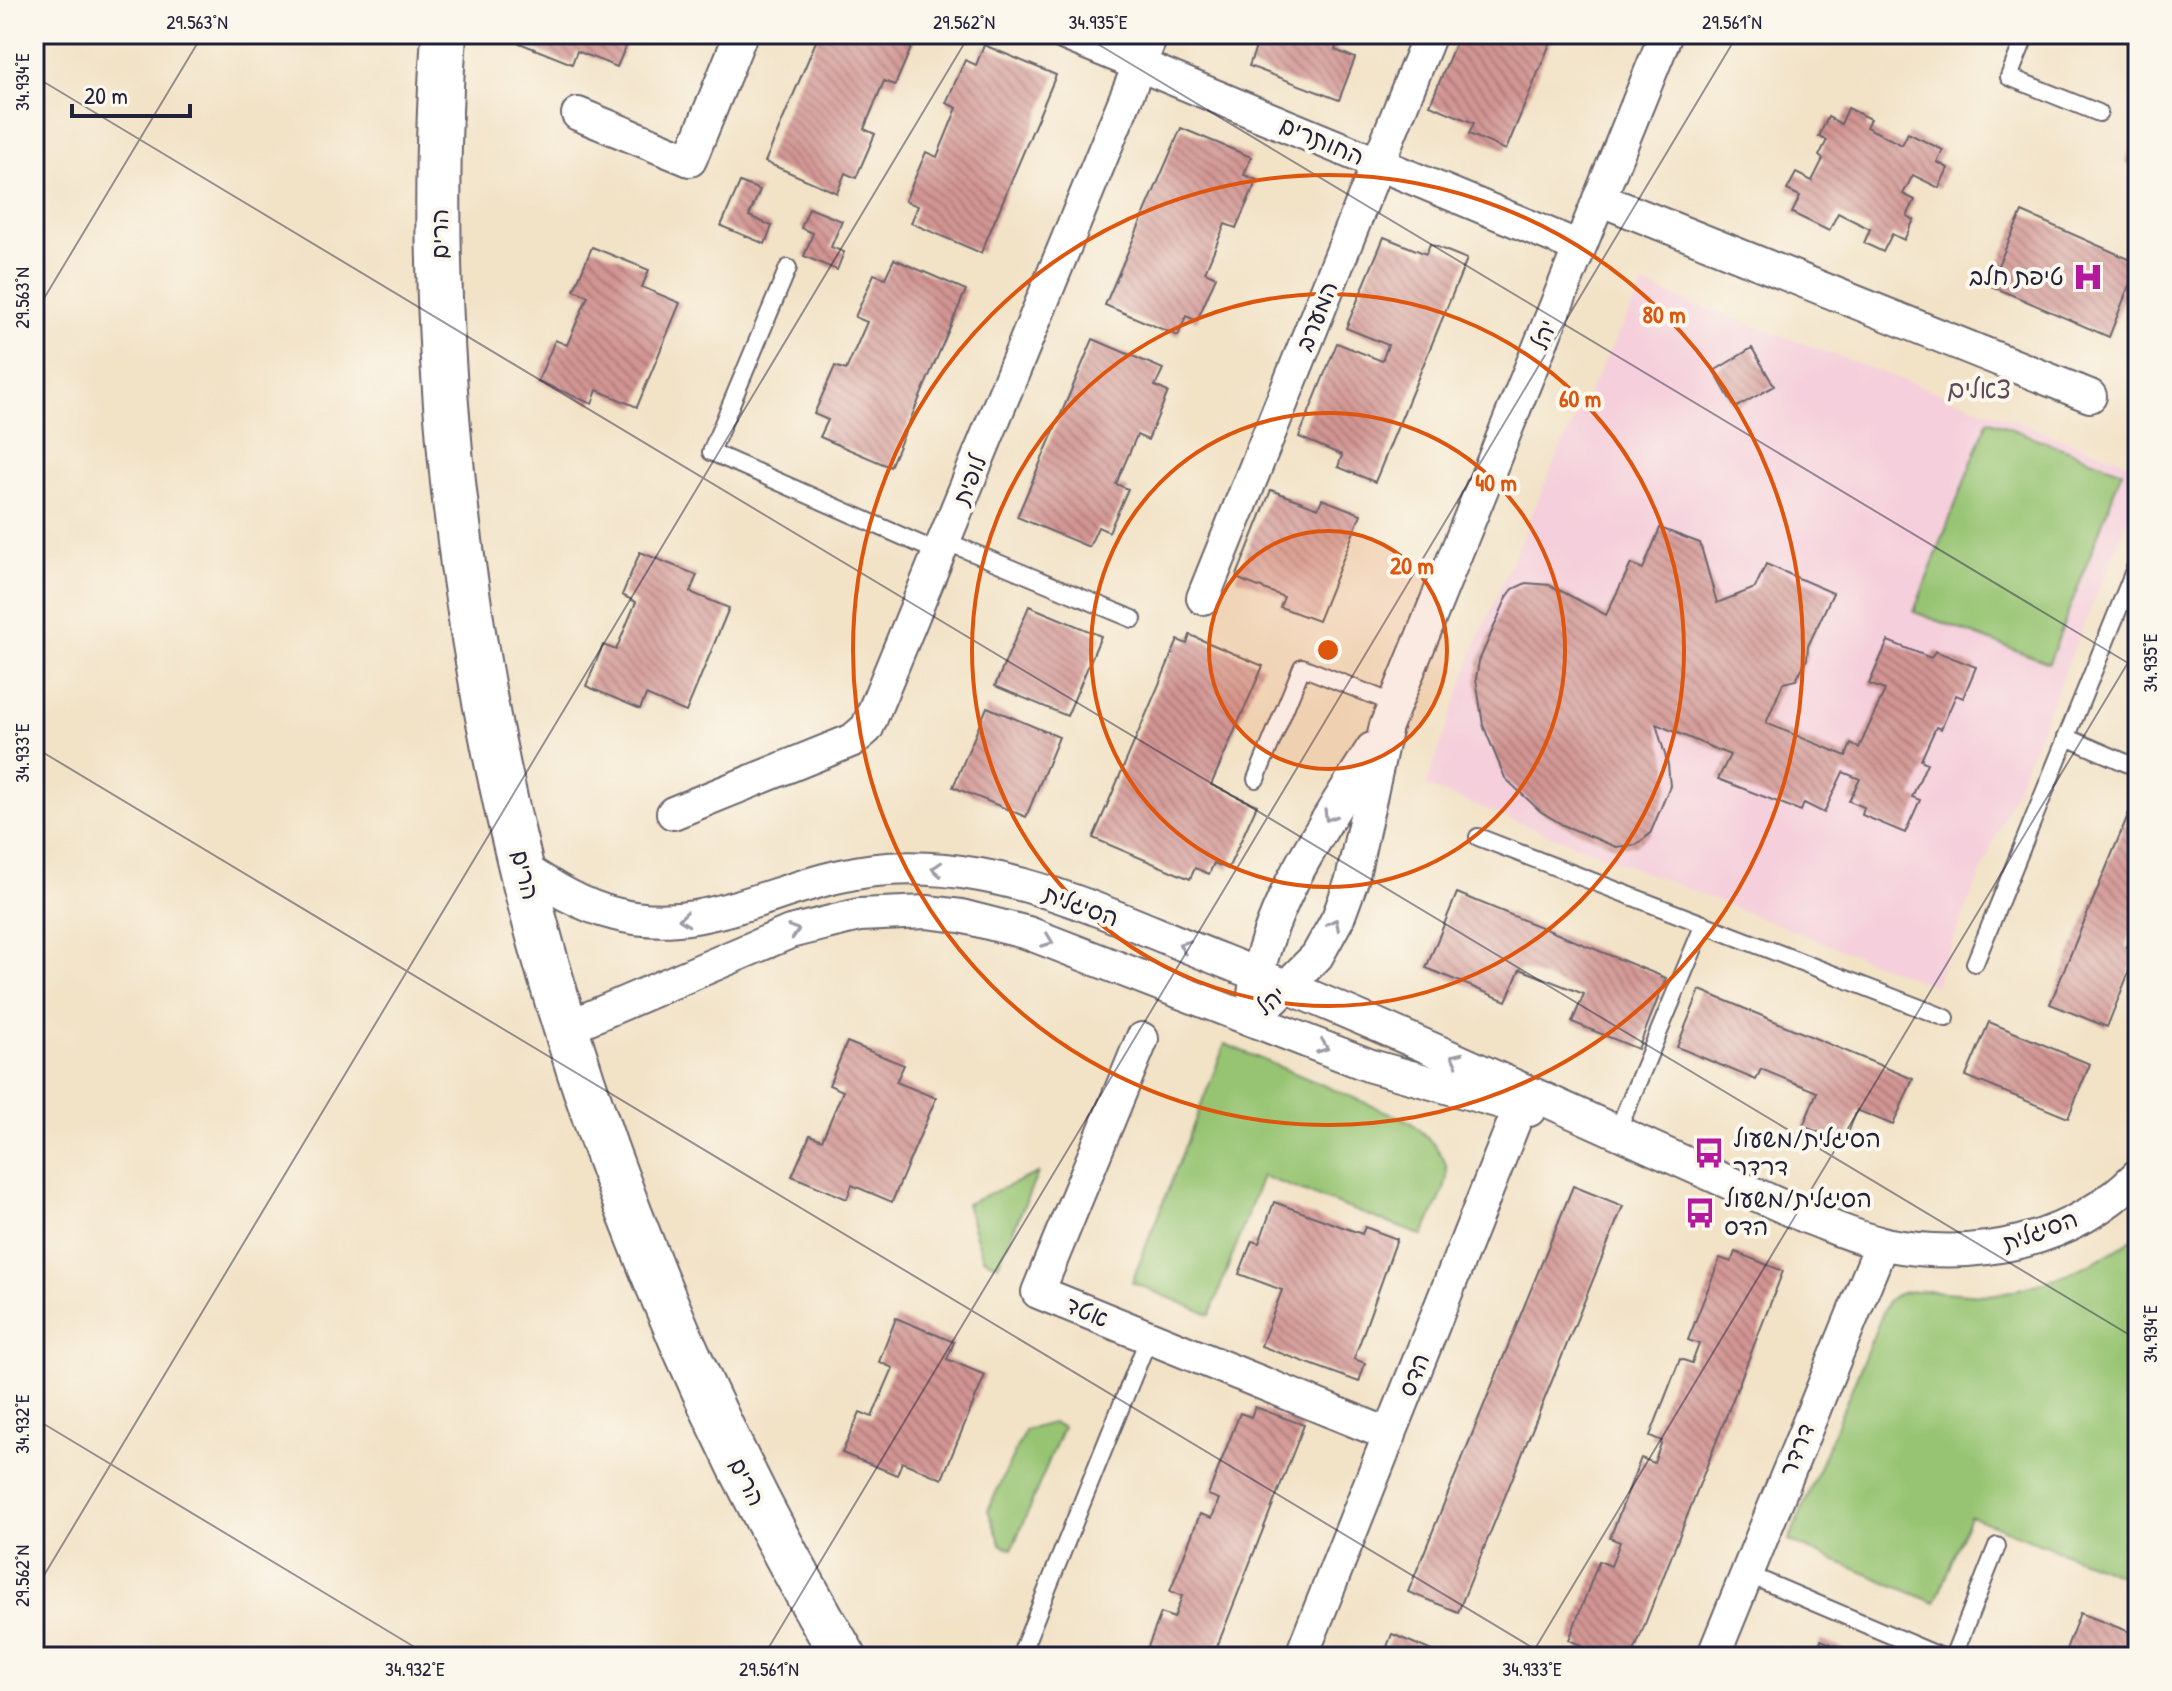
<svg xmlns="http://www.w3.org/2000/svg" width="2172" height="1691" font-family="'Patrick Hand','Playpen Sans Hebrew',sans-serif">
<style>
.built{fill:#f5cfdb}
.green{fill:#97c472;stroke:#5c7356;stroke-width:2}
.building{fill:url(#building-back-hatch)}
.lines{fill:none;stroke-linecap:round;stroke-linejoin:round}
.service-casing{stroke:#6b656c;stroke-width:20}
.minor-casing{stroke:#6b656c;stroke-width:36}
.secondary-casing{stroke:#6b656c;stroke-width:48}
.service{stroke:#fff;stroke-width:16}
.minor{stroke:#fff;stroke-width:32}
.secondary{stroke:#fff;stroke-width:44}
.oneway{stroke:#9c9ca7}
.ticks{fill:none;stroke:#22223b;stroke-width:2;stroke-opacity:0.45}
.ring{fill:none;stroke:#de560e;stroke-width:4}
.labels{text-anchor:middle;stroke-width:8;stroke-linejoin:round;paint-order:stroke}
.street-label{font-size:24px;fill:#22223b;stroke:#fbf7ec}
.poi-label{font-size:24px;fill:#22223b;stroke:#fbf7ec;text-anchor:start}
.neighbourhood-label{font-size:26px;fill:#604a5a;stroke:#fbf7ec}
.centre{fill:#de560e;stroke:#fbf7ec;stroke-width:4}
.ring-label{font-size:24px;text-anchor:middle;font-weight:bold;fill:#de560e;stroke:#fbf7ec;stroke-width:8;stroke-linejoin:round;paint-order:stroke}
.neatline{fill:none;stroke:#22223b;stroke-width:3}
.ticks-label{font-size:20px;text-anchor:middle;fill:#22223b}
</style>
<defs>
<pattern id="building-back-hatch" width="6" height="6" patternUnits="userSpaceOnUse" patternTransform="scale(2)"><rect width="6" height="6" fill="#d29593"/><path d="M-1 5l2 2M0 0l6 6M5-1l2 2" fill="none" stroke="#aa7979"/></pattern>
</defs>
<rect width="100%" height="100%" fill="#fbf7ec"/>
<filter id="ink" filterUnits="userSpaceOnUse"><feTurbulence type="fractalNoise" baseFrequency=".0125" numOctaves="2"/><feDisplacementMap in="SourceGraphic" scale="16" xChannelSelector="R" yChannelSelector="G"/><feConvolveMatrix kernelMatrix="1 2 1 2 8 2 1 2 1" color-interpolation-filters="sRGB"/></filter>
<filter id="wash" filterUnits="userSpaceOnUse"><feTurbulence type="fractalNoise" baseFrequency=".006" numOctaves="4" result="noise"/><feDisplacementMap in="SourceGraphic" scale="32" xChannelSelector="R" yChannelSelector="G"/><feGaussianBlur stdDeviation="1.8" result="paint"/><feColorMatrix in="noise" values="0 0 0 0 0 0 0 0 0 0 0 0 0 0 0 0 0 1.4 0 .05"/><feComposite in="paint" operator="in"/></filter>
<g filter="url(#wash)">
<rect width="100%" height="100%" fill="#f2e2c6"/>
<polygon class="built" points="1643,285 2138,466 2138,495 1934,986 1426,786 1477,642 1560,449"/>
<g class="green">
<polygon points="1988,420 2122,471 2049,663 1914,612"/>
<path d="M1225 1044 1409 1121C1465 1169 1450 1175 1423 1236L1262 1176 1210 1315 1132 1282Z"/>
<polygon points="1038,1173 998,1265 983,1258 966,1204"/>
<path d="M2138 1235V1582L1970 1516 1935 1603 1789 1541 1888 1300C1913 1280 1964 1299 1996 1294 2046 1285 2097 1265 2138 1235Z"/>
<polygon points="1052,1423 1063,1427 1012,1549 1001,1544 988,1510 1025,1430"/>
</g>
<g id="blocks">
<g class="building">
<polygon points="521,34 631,34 617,67 577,51 572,64 517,42"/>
<polygon points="819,34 916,37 895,85 884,81 864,129 875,134 856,178 845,173 837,193 765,162"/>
<polygon points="1261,34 1341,34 1335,50 1355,58 1339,100 1249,66"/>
<polygon points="1459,34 1554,34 1506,150 1469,134 1474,123 1430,105"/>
<polygon points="984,45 1056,75 981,253 911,223 918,206 905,201 926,152 937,157 957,108 946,103 965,60 976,65"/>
<polygon points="1848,108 1870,119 1866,127 1902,145 1908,133 1943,150 1937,162 1948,168 1939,188 1913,175 1903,194 1915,200 1907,216 1914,220 1904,240 1892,234 1883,252 1864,243 1870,229 1838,213 1829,231 1792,213 1800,196 1787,190 1796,173 1812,181 1823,159 1819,156 1827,140 1819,136 1828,117 1841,124"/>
<polygon points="1181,128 1251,157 1244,175 1257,180 1236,228 1225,224 1205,272 1216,277 1197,321 1186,316 1178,336 1105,305"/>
<polygon points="2138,133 2138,168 2125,162"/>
<polygon points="740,182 760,190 749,216 772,226 765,244 721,226"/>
<polygon points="809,208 842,221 831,247 844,252 837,270 804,256 813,233 801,228"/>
<polygon points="2022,212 2138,263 2109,337 1989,285"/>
<polygon points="1384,237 1426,254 1430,244 1467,259 1375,482 1338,467 1342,455 1299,437 1337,343 1382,361 1388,345 1346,328"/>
<polygon points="592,247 649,270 642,287 680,303 637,407 597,390 592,404 538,381 555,340 567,345 588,296 574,290"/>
<polygon points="894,259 966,290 890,467 820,437 828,420 814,414 835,366 846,370 867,322 855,317 874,274 885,278"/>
<polygon points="1093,339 1163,369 1155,386 1168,392 1148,440 1137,435 1116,484 1128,489 1109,532 1098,527 1089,547 1017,517"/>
<polygon points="1752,348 1774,386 1735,408 1714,371"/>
<polygon points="1271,490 1318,508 1322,499 1361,514 1318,621 1280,607 1284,597 1236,578"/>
<polygon points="1660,528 1700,543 1717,603 1755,588 1766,564 1833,593 1808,646 1807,659 1796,680 1783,683 1766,723 1846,756 1851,744 1859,748 1885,690 1869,684 1888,641 1931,658 1935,651 1976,667 1963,698 1956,695 1941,729 1936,727 1921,760 1927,763 1912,797 1920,800 1905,833 1862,815 1864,807 1849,801 1860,779 1843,772 1824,813 1804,803 1801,811 1718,779 1730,755 1656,724 1668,765 1670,786 1650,834 1636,845 1616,847 1563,825 1540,811 1505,778 1483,725 1476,679 1479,661 1507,597 1513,589 1526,583 1550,585 1606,615 1631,564 1643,569"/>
<polygon points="640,552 697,575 690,592 729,608 686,712 646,695 640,709 586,686 603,645 616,650 636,602 622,595"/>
<polygon points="1029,606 1101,636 1067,716 995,686"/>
<polygon points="1190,635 1263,666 1211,785 1257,805 1228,869 1214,863 1209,874 1195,868 1190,879 1093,838 1178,640 1187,644"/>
<polygon points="987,707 1059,737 1026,817 953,787"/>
<polygon points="2138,791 2138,918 2126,947 2137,952 2107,1027 2050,1004"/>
<polygon points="1457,893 1666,978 1638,1049 1572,1022 1584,994 1520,969 1506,1001 1426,968"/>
<polygon points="1700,990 1913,1079 1893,1125 1857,1110 1844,1143 1803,1126 1817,1092 1761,1069 1756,1080 1677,1047"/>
<polygon points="1989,1022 2090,1064 2068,1118 1966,1076"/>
<polygon points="847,1042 904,1065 896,1082 936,1098 892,1202 852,1185 847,1199 792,1176 810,1135 822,1140 843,1091 829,1085"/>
<polygon points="1573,1186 1623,1206 1458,1612 1408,1592"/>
<polygon points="1274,1202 1362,1234 1365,1227 1397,1239 1354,1359 1365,1363 1359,1382 1261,1346 1282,1290 1239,1274 1252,1241 1259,1243"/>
<polygon points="1735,1252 1783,1271 1632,1657 1576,1657 1581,1645 1569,1640 1599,1561 1611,1566 1620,1542 1610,1538 1641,1458 1654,1463 1662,1441 1650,1436 1680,1359 1692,1363 1699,1344 1688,1340 1720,1258 1731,1262"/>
<polygon points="896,1318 954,1342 947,1359 985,1375 942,1479 902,1462 897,1475 842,1453 860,1412 872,1417 893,1368 879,1362"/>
<polygon points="1255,1407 1304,1425 1213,1657 1144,1657 1161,1613 1174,1618 1182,1596 1170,1591 1200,1514 1212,1518 1219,1499 1208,1495 1240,1413 1251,1417"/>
<polygon points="2080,1613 2138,1635 2138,1657 2063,1657"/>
<polygon points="1392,1634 1439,1654 1437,1657 1383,1657"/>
<polygon points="1821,1640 1863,1657 1814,1657"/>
</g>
</g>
</g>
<g filter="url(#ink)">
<use href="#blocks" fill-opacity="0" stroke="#6b656c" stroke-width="2"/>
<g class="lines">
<g class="service-casing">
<g id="service">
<polyline points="2026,34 2009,77 2099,113"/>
<polyline points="788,268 711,452 940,553"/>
<polyline points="945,541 1133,619"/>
<polyline points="2066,737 2138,768"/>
<polyline points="1256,779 1302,667 1395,704"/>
<polyline points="1478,837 1946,1018"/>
<polyline points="1975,963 2138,561"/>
<polyline points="1616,1134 1704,924"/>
<polyline points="1747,1574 1942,1657"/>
<polyline points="1023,1649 1149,1337"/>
<polyline points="1953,1657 1997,1546"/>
</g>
</g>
<g class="minor-casing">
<g id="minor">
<polyline points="1065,34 1579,247"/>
<polyline points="578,114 690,160 741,34"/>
<polyline points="1599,199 2090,396"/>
<polyline points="1203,598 1430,34"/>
<polyline points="673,813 853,740 867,728 1152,34"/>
<path d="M523 868C551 887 582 906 615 914 694 935 762 894 836 877 884 865 932 866 980 875 1063 890 1142 929 1221 960 1420 1039 1612 1132 1809 1218 1833 1227 1859 1239 1884 1244 1976 1262 2071 1243 2138 1175"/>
<path d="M1254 994C1267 905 1325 824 1372 749"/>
<polyline points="1274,999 1317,956 1338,918 1352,880 1386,726 1666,34"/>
<polyline points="568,1027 790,932 859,915 927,912 961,916 1028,933 1371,1066 1529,1110"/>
<polyline points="1142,1039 1038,1292 1390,1435"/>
<polyline points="1301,1657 1526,1092"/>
<polyline points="1713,1657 1882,1243"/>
</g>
</g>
<g class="secondary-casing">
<path id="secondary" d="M444 34C406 592 559 1178 844 1657"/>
</g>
<use href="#service" class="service"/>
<use href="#minor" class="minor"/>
<use href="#secondary" class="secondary"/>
</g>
<defs><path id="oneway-chevron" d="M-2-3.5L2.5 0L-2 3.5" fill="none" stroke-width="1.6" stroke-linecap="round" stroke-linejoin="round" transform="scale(2)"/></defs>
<g class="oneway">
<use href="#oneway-chevron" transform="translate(1329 816) rotate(121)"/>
<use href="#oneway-chevron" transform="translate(937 869) rotate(-176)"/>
<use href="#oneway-chevron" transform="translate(684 919) rotate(174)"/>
<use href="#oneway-chevron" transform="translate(1334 924) rotate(-63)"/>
<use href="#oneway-chevron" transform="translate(794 931) rotate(-18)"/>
<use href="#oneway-chevron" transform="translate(1048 941) rotate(21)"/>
<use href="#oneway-chevron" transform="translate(1184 946) rotate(-158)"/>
<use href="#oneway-chevron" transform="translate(1323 1047) rotate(21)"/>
<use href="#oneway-chevron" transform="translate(1456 1058) rotate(-155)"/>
</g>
</g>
<path class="ticks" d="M1081 34 2138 669M34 76 2138 1340M34 315 203 34M34 747 1548 1657M34 1418 431 1657M34 1592 970 34M763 1657 1738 34M1530 1657 2138 646"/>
<circle cx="1328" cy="650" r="119" fill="#de560e" fill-opacity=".12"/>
<g class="ring">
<circle cx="1328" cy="650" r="119"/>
<circle cx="1328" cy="650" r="237"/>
<circle cx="1328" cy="650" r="356"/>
<circle cx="1328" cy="650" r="475"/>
</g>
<defs>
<g id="hospital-bare" transform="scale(2.4)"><path d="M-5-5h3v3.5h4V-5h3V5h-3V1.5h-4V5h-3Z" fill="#b5179e" stroke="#fbf7ec" stroke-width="2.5" paint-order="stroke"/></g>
<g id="bus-bare" transform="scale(2.4)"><path d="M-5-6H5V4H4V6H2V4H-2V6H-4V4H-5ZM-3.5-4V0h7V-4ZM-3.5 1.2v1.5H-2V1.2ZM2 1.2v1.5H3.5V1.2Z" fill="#b5179e" stroke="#fbf7ec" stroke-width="2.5" paint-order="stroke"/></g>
</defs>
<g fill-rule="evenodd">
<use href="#hospital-bare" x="2088" y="277"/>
<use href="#bus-bare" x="1709" y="1153"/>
<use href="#bus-bare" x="1700" y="1213"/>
</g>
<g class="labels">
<g class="street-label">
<text transform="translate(1322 141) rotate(23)" y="8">החותרים</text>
<text transform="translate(440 234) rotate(-90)" y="8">הרים</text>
<text transform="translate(1317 316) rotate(-68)" y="8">המערב</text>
<text transform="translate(1544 335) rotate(-68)" y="8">יהל</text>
<text transform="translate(970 480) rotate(-68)" y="8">לופית</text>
<text transform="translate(525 875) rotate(76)" y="8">הרים</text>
<text transform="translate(1081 906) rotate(20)" y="8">הסיגלית</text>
<text transform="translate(1271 1001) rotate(-40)" y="8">יהל</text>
<text transform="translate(2040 1231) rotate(-20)" y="8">הסיגלית</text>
<text transform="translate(1087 1312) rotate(22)" y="8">אטד</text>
<text transform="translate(1414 1375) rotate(-68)" y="8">הדס</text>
<text transform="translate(1797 1450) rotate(-68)" y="8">דרדר</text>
<text transform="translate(747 1482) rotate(63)" y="8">הרים</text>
</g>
<g class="poi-label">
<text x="2064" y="285" text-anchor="end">טיפת חלב</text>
<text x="1733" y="1147">הסיגלית/משעול<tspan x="1733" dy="28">דרדר</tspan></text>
<text x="1724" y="1207">הסיגלית/משעול<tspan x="1724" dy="28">הדס</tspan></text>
</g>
<g class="neighbourhood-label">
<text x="1979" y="398">צאלים</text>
</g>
</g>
<circle cx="1328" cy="650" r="12" class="centre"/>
<g class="ring-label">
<text x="1664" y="323">80 m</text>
<text x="1580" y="407">60 m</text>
<text x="1496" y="491">40 m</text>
<text x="1412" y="574">20 m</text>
</g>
<rect width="2172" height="1691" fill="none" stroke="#fbf7ec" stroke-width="88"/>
<path d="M72 104v12h118v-12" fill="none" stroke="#22223b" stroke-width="4"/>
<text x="84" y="104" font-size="24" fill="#22223b" stroke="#fbf7ec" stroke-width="6" paint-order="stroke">20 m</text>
<rect x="44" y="44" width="2084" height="1603" class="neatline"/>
<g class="ticks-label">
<text x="197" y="29">29.563°N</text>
<text x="964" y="29">29.562°N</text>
<text x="1098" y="29">34.935°E</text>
<text x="1732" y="29">29.561°N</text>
<text transform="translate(22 82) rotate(-90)" y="7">34.934°E</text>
<text transform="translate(22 298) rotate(-90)" y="7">29.563°N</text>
<text transform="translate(2150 663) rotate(-90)" y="7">34.935°E</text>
<text transform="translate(22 753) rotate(-90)" y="7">34.933°E</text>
<text transform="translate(2150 1334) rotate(-90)" y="7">34.934°E</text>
<text transform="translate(22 1424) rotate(-90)" y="7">34.932°E</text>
<text transform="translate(22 1576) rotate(-90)" y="7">29.562°N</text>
<text x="415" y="1676">34.932°E</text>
<text x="769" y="1676">29.561°N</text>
<text x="1532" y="1676">34.933°E</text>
</g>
</svg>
